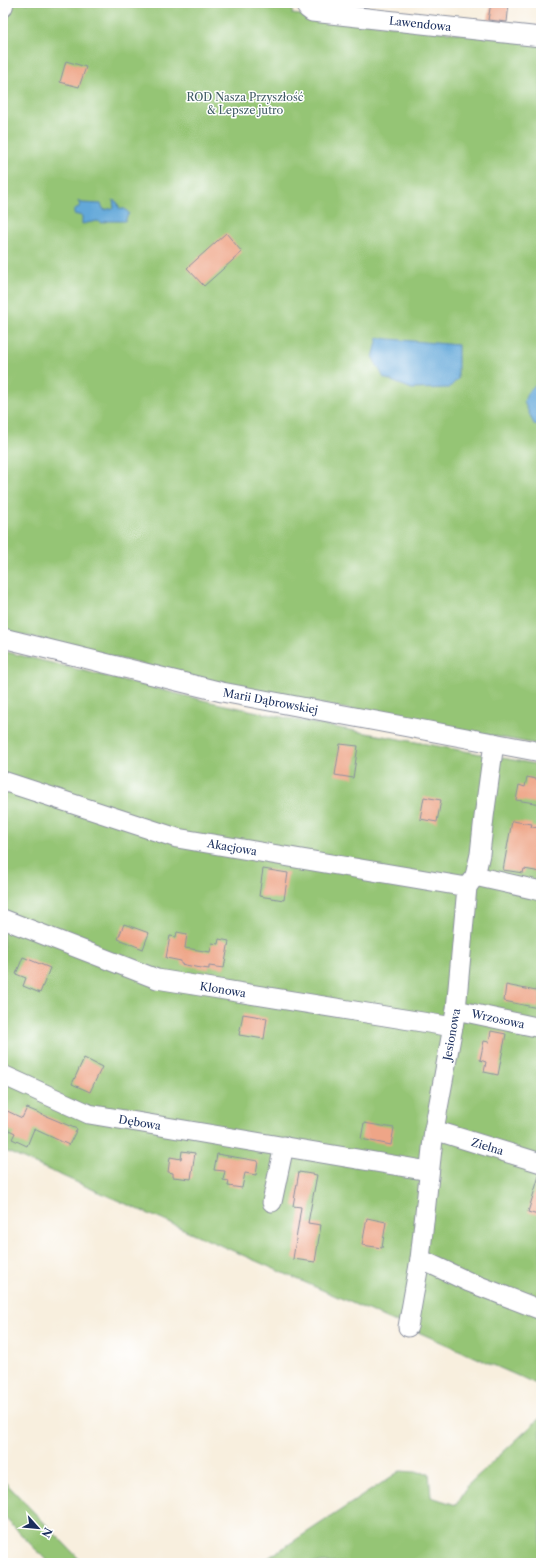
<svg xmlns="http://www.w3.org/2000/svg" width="544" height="1566" font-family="'Libre Caslon Text',serif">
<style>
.green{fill:#95c575;stroke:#587a6a}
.water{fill:#63a8d9;stroke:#3f6c9c}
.building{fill:#eea587}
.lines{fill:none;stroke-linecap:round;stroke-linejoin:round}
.minor-casing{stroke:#8a8f9e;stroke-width:21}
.minor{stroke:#fff;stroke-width:19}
.labels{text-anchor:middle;stroke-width:3;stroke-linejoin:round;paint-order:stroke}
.street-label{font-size:11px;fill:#1b2f5e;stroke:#fff}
.park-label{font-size:11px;fill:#405c65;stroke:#fff}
</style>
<rect width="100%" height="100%" fill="#fff"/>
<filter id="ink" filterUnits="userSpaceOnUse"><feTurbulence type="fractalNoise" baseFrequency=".025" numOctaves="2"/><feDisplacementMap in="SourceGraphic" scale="8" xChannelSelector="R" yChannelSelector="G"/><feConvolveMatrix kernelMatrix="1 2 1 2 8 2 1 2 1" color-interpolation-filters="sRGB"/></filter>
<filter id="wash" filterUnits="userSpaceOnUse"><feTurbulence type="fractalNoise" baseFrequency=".012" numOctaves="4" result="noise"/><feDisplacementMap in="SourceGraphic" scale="16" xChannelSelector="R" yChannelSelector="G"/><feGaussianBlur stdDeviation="0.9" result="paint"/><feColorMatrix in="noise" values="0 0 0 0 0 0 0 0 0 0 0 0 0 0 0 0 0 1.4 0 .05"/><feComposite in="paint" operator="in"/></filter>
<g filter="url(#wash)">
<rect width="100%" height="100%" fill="#f8efde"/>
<g class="green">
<polygon points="12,3 294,3 292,14 541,43 541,745 250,691 3,630 3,40"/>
<polygon points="3,651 211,702 301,721 541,765 541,1386 3,1150"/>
<polygon points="541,1417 541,1563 262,1563 265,1560 400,1471 429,1473 431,1497 456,1505 469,1484"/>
<polygon points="3,1480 83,1563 49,1563 3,1516"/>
</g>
<g class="water">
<polygon points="78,200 82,203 101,204 104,210 114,208 113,200 117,202 120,209 125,209 129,213 125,221 108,221 102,223 97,221 82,224 82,216 74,214 74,210 80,206"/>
<polygon points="378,338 458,345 458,379 449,388 412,389 384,378 373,358"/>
<polygon points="541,379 541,426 534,424 524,402 527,393"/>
</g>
<g id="blocks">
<g class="building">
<polygon points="491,3 509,3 507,22 488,20"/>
<polygon points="66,61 86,67 79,87 60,82"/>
<polygon points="226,233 242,252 204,286 187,268"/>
<polygon points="340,744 358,746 353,778 335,775"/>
<polygon points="527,777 541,780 541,804 516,800 519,785 525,787"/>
<polygon points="424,797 441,800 437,822 420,819"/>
<polygon points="512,821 532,824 531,827 541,828 541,872 524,869 523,873 503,870"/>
<polygon points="263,869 288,873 284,900 259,896"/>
<polygon points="124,924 149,933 143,949 118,939"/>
<polygon points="177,932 187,934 185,948 198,950 210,952 212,943 218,944 219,939 229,941 224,968 209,966 209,969 195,967 181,964 181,961 166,958 170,936 176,937"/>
<polygon points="23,957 50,968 40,993 23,986 26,978 16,974"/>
<polygon points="506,985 541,992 538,1008 504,1001"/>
<polygon points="243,1014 267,1018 264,1039 239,1035"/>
<polygon points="491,1031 506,1034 498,1075 484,1072 486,1062 480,1060 484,1041 489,1042"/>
<polygon points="84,1058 102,1067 90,1092 72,1084"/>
<polygon points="27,1108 77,1129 69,1145 34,1129 27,1146 12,1139 15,1133 3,1127 3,1109 22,1118"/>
<polygon points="364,1123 394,1128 391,1145 361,1139"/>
<polygon points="182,1151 195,1153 191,1179 173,1177 173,1173 168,1172 170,1157 181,1159"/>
<polygon points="217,1154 258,1161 256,1175 245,1173 242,1188 228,1186 229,1181 223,1180 225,1171 214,1170"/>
<polygon points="299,1172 317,1175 308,1223 321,1225 315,1262 293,1259 301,1207 293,1206"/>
<polygon points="539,1176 541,1177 541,1216 528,1212"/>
<polygon points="367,1218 386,1222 382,1248 362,1245"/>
</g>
</g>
</g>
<g filter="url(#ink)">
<use href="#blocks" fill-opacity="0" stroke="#8a8f9e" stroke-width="1"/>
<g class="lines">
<g class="minor-casing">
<g id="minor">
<path id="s1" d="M304 3 308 9 312 12 541 37"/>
<polyline points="3,7 4,3"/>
<path id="s2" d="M3 638 222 692 541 752"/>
<path id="s3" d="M3 781 177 838 467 887"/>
<polyline points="475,876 541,891"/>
<path id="s4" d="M3 919 157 979 453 1027"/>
<path id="s5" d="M456 1010 541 1028"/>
<path id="s6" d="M3 1075 89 1114 429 1171"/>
<path id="s7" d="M434 1130 541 1163"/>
<polyline points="272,1202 284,1146"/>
<polyline points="420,1259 469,1282 541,1310"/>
<path id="s8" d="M408 1327 420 1259 434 1130 456 1010 467 887 475 876 480 854 484 817 494 743"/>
</g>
</g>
<use href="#minor" class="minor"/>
</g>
</g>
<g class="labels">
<g class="street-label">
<text dy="4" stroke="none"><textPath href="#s1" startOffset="121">Lawendowa</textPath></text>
<text dy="4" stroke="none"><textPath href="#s2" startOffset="275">Marii Dąbrowskiej</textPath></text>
<text dy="4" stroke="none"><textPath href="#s3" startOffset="239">Akacjowa</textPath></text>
<text dy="4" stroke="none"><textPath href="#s4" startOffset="232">Klonowa</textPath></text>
<text dy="4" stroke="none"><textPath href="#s5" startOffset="43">Wrzosowa</textPath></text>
<text dy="4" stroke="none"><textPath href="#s8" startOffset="296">Jesionowa</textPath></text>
<text dy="4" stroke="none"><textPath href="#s6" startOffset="146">Dębowa</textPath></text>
<text dy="4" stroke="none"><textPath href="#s7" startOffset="56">Zielna</textPath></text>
</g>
<g class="park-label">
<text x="245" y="101">ROD Nasza Przyszłość<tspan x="245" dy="13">&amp; Lepsze jutro</tspan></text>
</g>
</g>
<rect width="544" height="1566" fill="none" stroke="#fff" stroke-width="16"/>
<g transform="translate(38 1528) rotate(117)" stroke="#ffffff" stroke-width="3" paint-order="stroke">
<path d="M0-3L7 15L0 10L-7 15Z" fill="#1b2f5e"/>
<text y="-6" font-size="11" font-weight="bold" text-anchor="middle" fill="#1b2f5e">N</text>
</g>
</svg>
